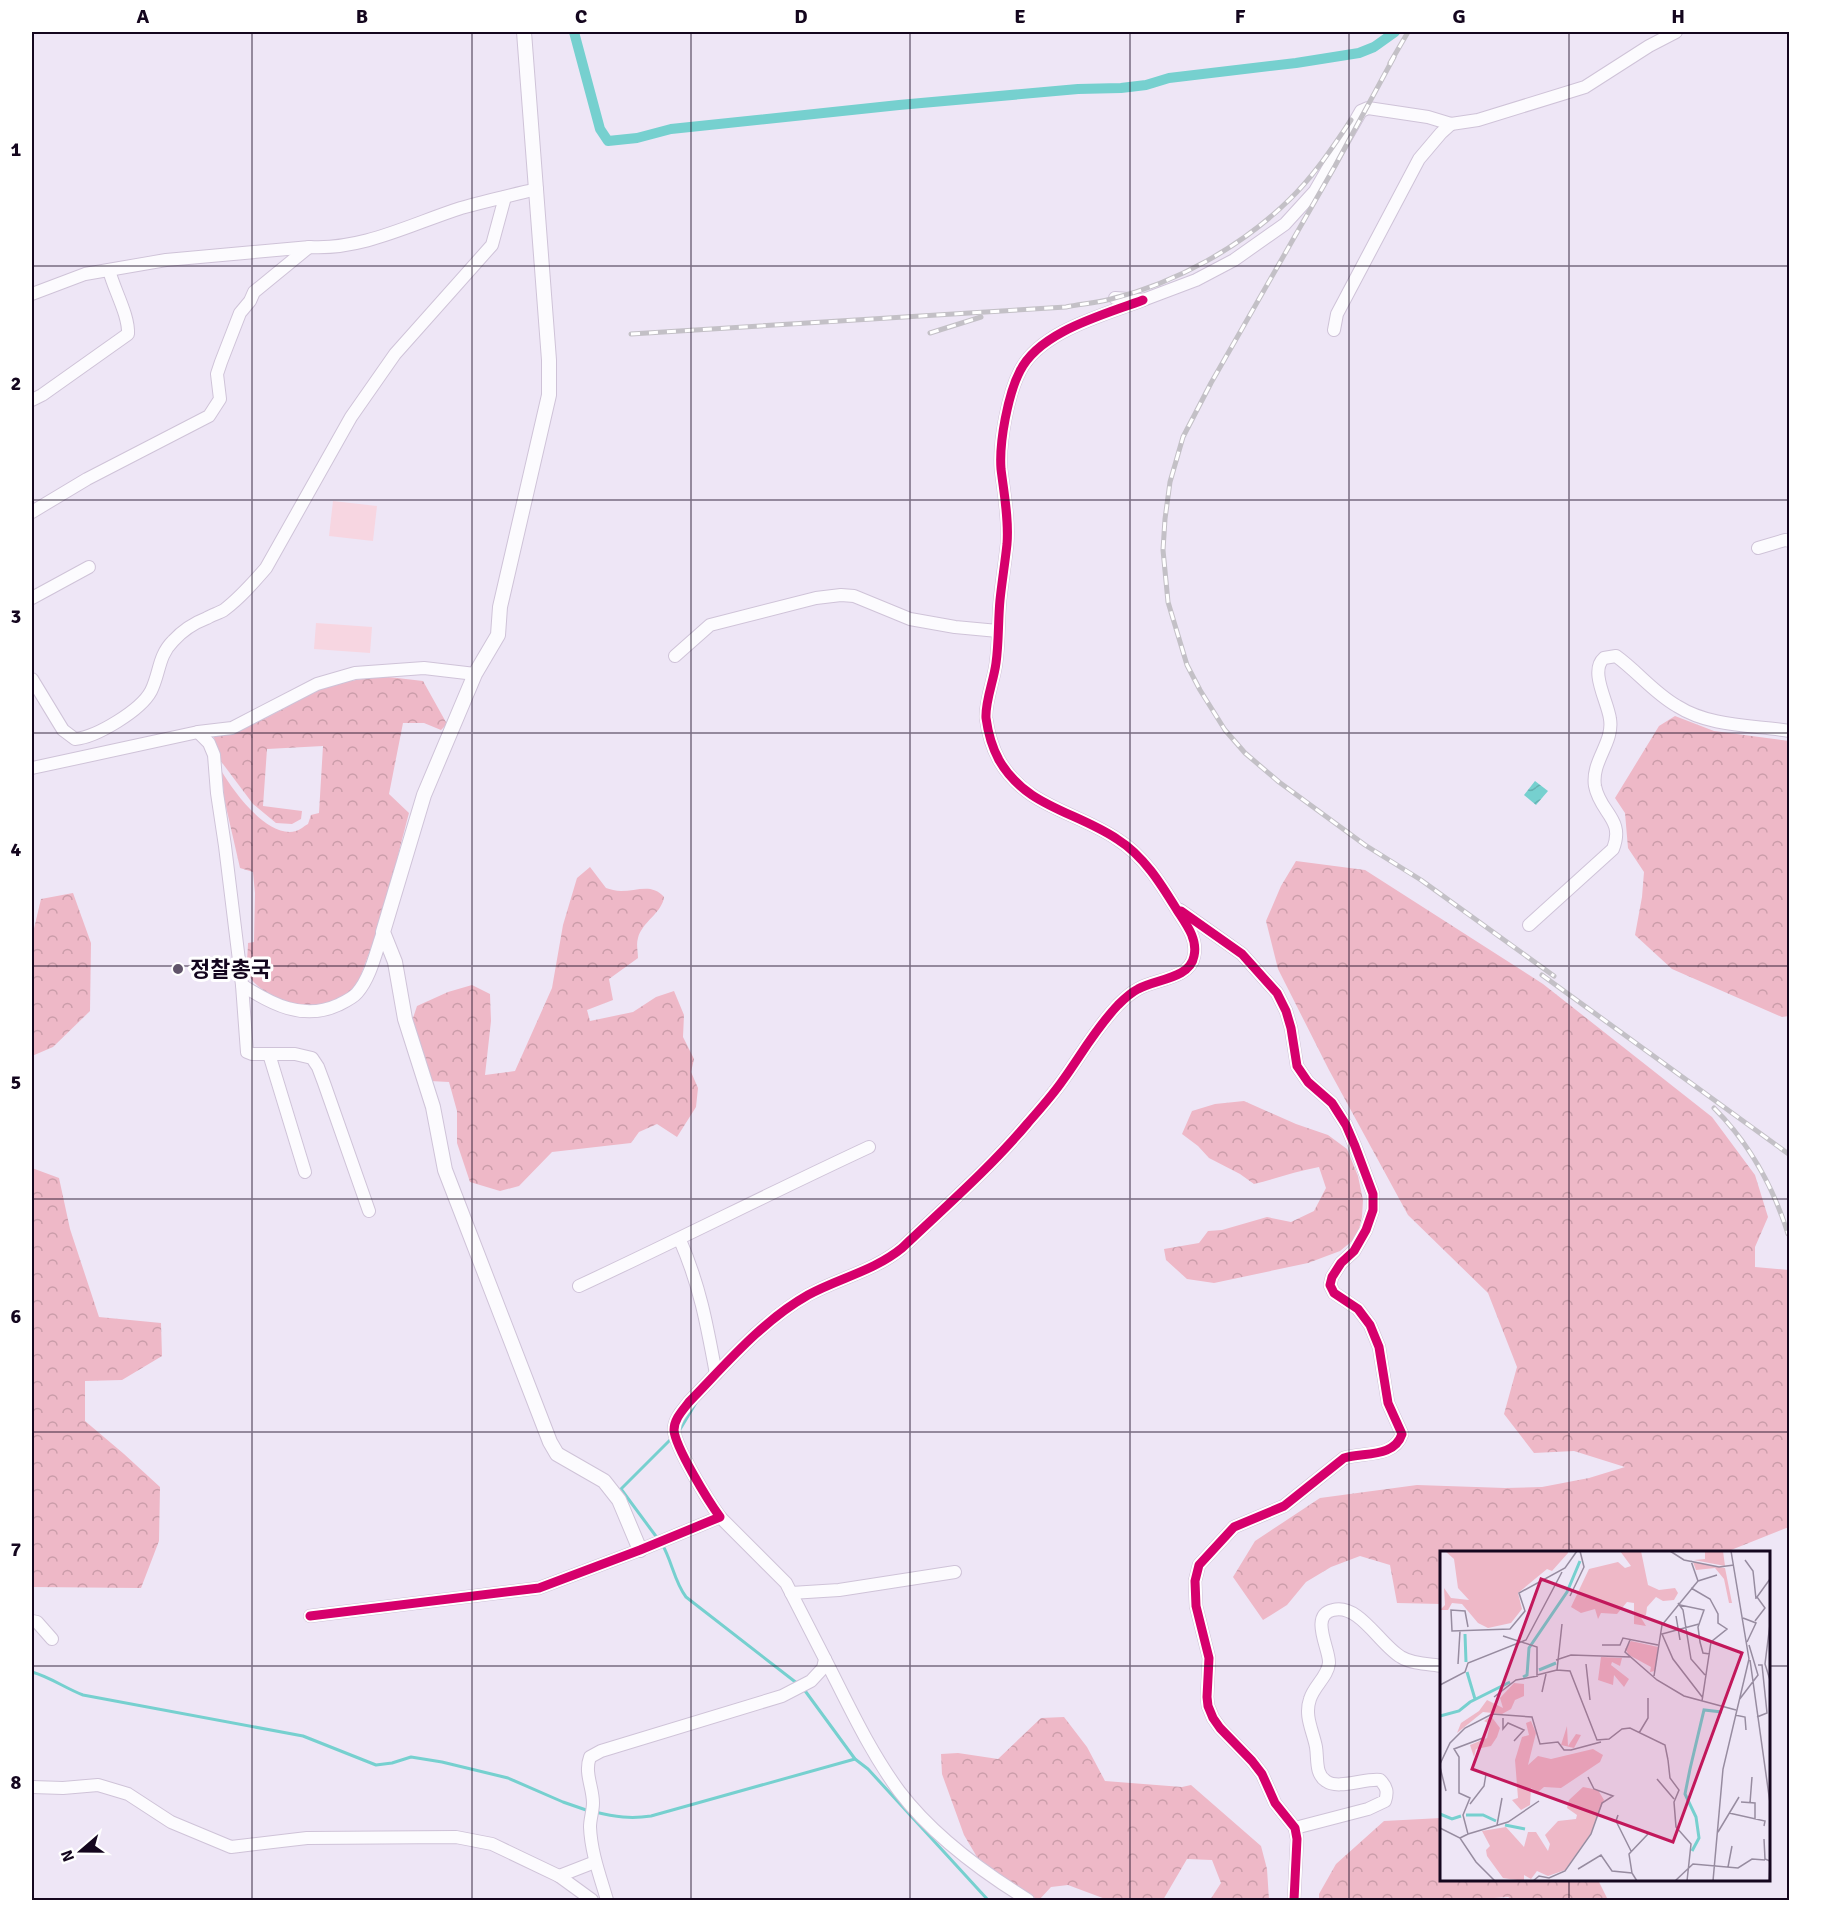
<svg xmlns="http://www.w3.org/2000/svg" width="1821" height="1932" font-family="Signika,'Noto Sans KR',sans-serif">
<style>
.grass{fill:#f7d6e1}
.forest{fill:url(#forest-crowns)}
.water{fill:url(#water-waves)}
.lines{fill:none;stroke-linecap:round;stroke-linejoin:round}
.stream{stroke:#76d0cf;stroke-width:3}
.canal{stroke:#76d0cf;stroke-width:10}
.minor-casing{stroke:#cfc3d8;stroke-width:14}
.tertiary-casing{stroke:#cfc3d8;stroke-width:16}
.minor{stroke:#fcfbfe;stroke-width:12}
.tertiary{stroke:#fcfbfe;stroke-width:14}
.rail-casing{stroke:#c3c0c6;stroke-width:5}
.rail{stroke:#fff;stroke-width:3;stroke-dasharray:9;stroke-linecap:butt}
.cycleway-casing{stroke:#fff;stroke-width:13}
.cycleway{stroke:#d6006c;stroke-width:9}
.grid{fill:none;stroke:#14061e;stroke-width:1.5;stroke-opacity:0.55}
.poi-dot{fill:#60546a;stroke:#fff;stroke-width:2}
.labels{text-anchor:middle;stroke-width:6;stroke-linejoin:round;paint-order:stroke}
.poi-label{font-size:22px;font-weight:bold;fill:#14061e;stroke:#fff;text-anchor:start}
.inset-river{fill:none;stroke:#76d0cf;stroke-width:3}
.inset-road{fill:none;stroke:#978ca0;stroke-width:1.5}
.view{fill:#c2185b;fill-opacity:0.15;stroke:#c2185b;stroke-width:3}
.inset-edge{fill:none;stroke:#14061e;stroke-width:3}
.neatline{fill:none;stroke:#14061e;stroke-width:2}
.grid-label{font-size:20px;text-anchor:middle;font-weight:bold;fill:#14061e}
</style>
<defs>
<pattern id="forest-crowns" width="20" height="18" patternUnits="userSpaceOnUse" patternTransform="scale(1.5)"><rect width="20" height="18" fill="#eeb8c7"/><path d="M2 6a3 3 0 1 1 6 0M12 15a3 3 0 1 1 6 0" fill="none" stroke="#cb9daa"/></pattern>
<pattern id="water-waves" width="16" height="10" patternUnits="userSpaceOnUse" patternTransform="scale(1.5)"><rect width="16" height="10" fill="#76d0cf"/><path d="M0 5q4-4 8 0t8 0" fill="none" stroke="#65b1b1"/></pattern>
</defs>
<rect width="100%" height="100%" fill="#eee6f6"/>
<g class="grass">
<polygon points="333,501 377,506 373,541 329,536"/>
<polygon points="316,623 372,627 370,653 314,649"/>
</g>
<g class="forest">
<path d="M380 676 423 681 447 724 441 730 424 723H403L389 794 409 813C396 861 384 918 365 964 362 972 359 982 353 989 333 1011 302 1009 277 998 267 994 249 982 248 971 246 962 248 952 248 943L254 942 255 893 253 872 240 868 224 798 222 772C234 792 268 839 296 831 300 830 304 826 308 824L311 815 319 813 323 746 267 749 263 806 302 811 301 819 292 824 276 823 253 804 220 760 213 734C253 732 285 705 321 689 338 681 361 680 380 676Z"/>
<polygon points="1675,716 1714,731 1789,741 1789,1016 1782,1017 1672,969 1635,935 1642,897 1644,872 1628,848 1625,813 1615,798 1659,726"/>
<polygon points="1296,861 1365,870 1543,984 1712,1117 1755,1175 1768,1217 1755,1247 1755,1267 1789,1270 1789,1527 1726,1552 1442,1552 1441,1604 1397,1603 1390,1565 1360,1556 1331,1567 1306,1582 1287,1605 1263,1620 1233,1577 1255,1541 1320,1498 1417,1485 1505,1488 1542,1487 1589,1478 1625,1467 1574,1451 1534,1453 1504,1414 1517,1367 1488,1293 1408,1215 1329,1070 1278,969 1266,921 1281,886"/>
<path d="M590 867 606 888C610 889 616 891 621 891 637 891 652 883 664 897 662 913 642 922 638 938 636 944 638 952 638 958L609 979 613 1000 587 1010 590 1021 633 1012 656 997 674 991 684 1015 683 1037 694 1059 691 1072 698 1088 696 1107 677 1137 657 1124 639 1132 631 1143 552 1152 519 1186 500 1191 470 1182 457 1143V1111L449 1082 430 1081 411 1024 417 1006 448 992 472 985 490 994 491 1021 485 1075 515 1071 552 988 563 925 577 878Z"/>
<polygon points="73,893 91,943 90,1011 53,1047 32,1056 32,937 41,899"/>
<path d="M1244 1101 1296 1124 1328 1135 1347 1149 1358 1176 1363 1200 1362 1217 1357 1237 1340 1251 1308 1263 1214 1283 1187 1279 1166 1260 1164 1249 1199 1243 1208 1231 1222 1230 1267 1217 1291 1222 1314 1211 1326 1188 1319 1167C1296 1171 1276 1179 1254 1184L1240 1174 1209 1158 1198 1146 1182 1134 1192 1111 1215 1104Z"/>
<polygon points="32,1168 59,1178 70,1229 99,1317 161,1323 162,1356 122,1380 85,1381 85,1421 124,1454 160,1487 159,1541 141,1588 32,1587"/>
<polygon points="1064,1717 1087,1747 1105,1781 1182,1787 1191,1785 1261,1846 1267,1869 1269,1900 1210,1900 1221,1883 1212,1860 1187,1859 1163,1900 1108,1900 1068,1885 1051,1887 1039,1900 1016,1888 977,1857 964,1835 942,1774 941,1754 958,1753 998,1759 1041,1718"/>
<polygon points="1441,1818 1442,1880 1598,1880 1608,1900 1514,1900 1508,1897 1466,1900 1319,1900 1319,1894 1336,1864 1384,1821"/>
</g>
<polygon class="water" points="1535,781 1548,791 1536,805 1524,795"/>
<g class="lines">
<g class="stream">
<polyline points="679,1431 697,1401"/>
<polyline points="658,1539 621,1489 672,1438"/>
<path d="M662 1544C672 1561 674 1581 686 1597L798 1684"/>
<path d="M32 1672C50 1677 65 1688 83 1695L303 1736 376 1765 392 1763 411 1757 442 1762 508 1778 563 1802 589 1811"/>
<polyline points="803,1688 855,1759"/>
<path d="M595 1812C615 1817 631 1819 651 1816L855 1759 868 1769 988 1900"/>
</g>
<polyline class="canal" points="574,32 600,129 608,141 637,138 671,129 899,105 1078,89 1121,88 1146,85 1169,78 1296,63 1359,53 1374,47 1395,32"/>
<g class="minor-casing">
<g id="minor">
<path d="M32 294 85 274 166 260 310 247C363 250 411 224 461 208 486 201 512 195 537 189"/>
<polyline points="1115,298 1143,300 1196,280 1234,260 1285,224 1315,191 1361,111 1368,108 1428,117 1451,124 1478,120 1585,87 1649,46 1676,32"/>
<polyline points="1334,330 1337,314 1419,159 1441,133 1451,124"/>
<path d="M32 400 42 395 128 334C129 315 114 290 109 270"/>
<polyline points="32,512 87,479 209,416 220,399 217,374 221,362 240,313 250,301 254,292 309,247"/>
<polyline points="1758,548 1785,540 1790,541"/>
<polyline points="32,598 89,567"/>
<polyline points="675,656 710,625 816,598 841,595 854,596 910,619 955,627 998,631"/>
<path d="M32 679 63 730 75 739C97 737 141 710 151 691 160 673 158 656 173 641 182 631 194 623 207 618 212 615 219 613 224 610 240 598 253 583 266 568L351 417 395 354 492 245 505 197"/>
<polyline points="198,732 209,743 214,755 217,793 225,846 242,985 247,1052 252,1054 295,1054 312,1058 318,1067 324,1083 369,1211"/>
<polyline points="32,768 198,732 232,728 317,684 355,673 424,668 475,674"/>
<path d="M1180 910 1242 954 1277 993 1286 1011 1291 1028 1297 1066 1308 1082 1332 1103 1346 1125 1355 1146 1373 1194V1210L1366 1230 1354 1251 1341 1263 1332 1277 1330 1285 1334 1293 1358 1309 1370 1325 1379 1347 1388 1403 1402 1434C1394 1458 1364 1452 1344 1458L1284 1506 1234 1527 1199 1565 1195 1581 1196 1606 1209 1658 1207 1697 1208 1706 1213 1718 1220 1728 1252 1761 1262 1774 1275 1803 1295 1828 1297 1839 1294 1900"/>
<path d="M1529 925 1613 849C1625 819 1600 813 1595 786 1591 761 1614 743 1610 719 1608 702 1589 671 1604 658L1616 656C1637 671 1654 693 1677 706 1710 727 1752 725 1790 731"/>
<path d="M242 985C271 1004 303 1021 338 1005 344 1002 353 998 357 993 371 977 376 951 383 932"/>
<polyline points="269,1054 305,1172"/>
<path d="M680 1240C700 1286 707 1325 716 1374"/>
<path d="M579 1286C676 1241 772 1192 869 1147"/>
<polyline points="791,1593 839,1590 955,1572"/>
<path d="M310 1616 539 1588 640 1550 720 1517C709 1502 675 1447 674 1430 674 1419 683 1410 689 1402 726 1364 762 1321 808 1295 839 1278 874 1271 902 1248 944 1208 989 1169 1027 1124 1039 1110 1052 1096 1063 1080 1081 1055 1096 1028 1118 1005 1124 999 1130 993 1138 989 1155 979 1190 979 1194 956 1198 939 1186 924 1177 910 1161 884 1144 856 1117 839 1075 811 1026 807 999 760 992 747 988 733 986 718 985 701 994 680 996 663 999 642 998 621 1000 600 1002 581 1005 563 1007 544 1009 519 1004 494 1001 469 999 442 1008 394 1020 371 1040 331 1104 315 1143 300"/>
<polyline points="32,1621 37,1622 52,1639"/>
<path d="M825 1659C848 1704 869 1750 899 1791 933 1836 981 1871 1028 1900"/>
<polyline points="32,1787 63,1788 98,1785 128,1794 171,1822 231,1847 307,1838 456,1837 492,1844 559,1876 592,1900"/>
<path d="M1295 1828 1368 1809 1385 1801C1388 1792 1387 1787 1380 1780 1365 1778 1338 1790 1326 1781 1315 1774 1318 1759 1316 1747 1313 1731 1304 1716 1310 1699 1314 1686 1328 1676 1329 1663 1330 1650 1309 1615 1333 1610 1359 1603 1380 1645 1401 1657 1412 1664 1429 1664 1442 1666"/>
<polyline points="559,1876 595,1862"/>
<path d="M607 1900C600 1876 591 1852 590 1827 590 1819 593 1811 593 1803 593 1787 584 1773 590 1757L601 1751 782 1696 811 1681 823 1668 825 1659 786 1583 720 1517"/>
</g>
</g>
<g class="tertiary-casing">
<polyline id="tertiary" points="524,32 549,360 549,395 500,607 498,635 475,674 424,795 383,932 395,962 405,1019 433,1107 445,1170 550,1442 557,1454 604,1481 619,1500 640,1550"/>
</g>
<use href="#minor" class="minor"/>
<use href="#tertiary" class="tertiary"/>
<g class="rail-casing">
<g id="rail">
<polyline points="1394,57 1335,166 1211,383 1183,437 1170,482 1165,519 1163,550 1168,602 1187,665 1200,690 1225,730 1245,753 1279,782 1365,845 1421,880 1554,976"/>
<polyline points="1390,63 1408,32"/>
<polyline points="930,333 981,317"/>
<path d="M631 334 1066 307C1081 304 1096 303 1111 299 1176 283 1241 247 1289 200 1314 176 1332 148 1351 120"/>
<polyline points="1542,975 1790,1155"/>
<path d="M1714 1108C1749 1143 1773 1186 1788 1234"/>
</g>
</g>
<use href="#rail" class="rail"/>
<g class="cycleway-casing">
<g id="cycleway">
<path d="M1181 911 1242 954 1277 993 1286 1011 1291 1028 1297 1066 1308 1082 1332 1103 1346 1125 1355 1146 1373 1194V1210L1366 1230 1354 1251 1341 1263 1332 1277 1330 1285 1334 1293 1358 1309 1370 1325 1379 1347 1388 1403 1402 1434C1394 1458 1364 1452 1344 1458L1284 1506 1234 1527 1199 1565 1195 1581 1196 1606 1209 1658 1207 1697 1208 1706 1213 1718 1220 1728 1252 1761 1262 1774 1275 1803 1295 1828 1297 1839 1294 1900"/>
<path d="M310 1616 539 1588 640 1550 720 1517C709 1502 675 1447 674 1430 674 1419 683 1410 689 1402 726 1364 762 1321 808 1295 839 1278 874 1271 902 1248 944 1208 989 1169 1027 1124 1039 1110 1052 1096 1063 1080 1081 1055 1096 1028 1118 1005 1124 999 1130 993 1138 989 1155 979 1190 979 1194 956 1198 939 1186 924 1177 910 1161 884 1144 856 1117 839 1075 811 1026 807 999 760 992 747 988 733 986 718 985 701 994 680 996 663 999 642 998 621 1000 600 1002 581 1005 563 1007 544 1009 519 1004 494 1001 469 999 442 1008 394 1020 371 1040 331 1104 315 1143 300"/>
</g>
</g>
<use href="#cycleway" class="cycleway"/>
</g>
<path class="grid" d="M252 32V1900M472 32V1900M691 32V1900M910 32V1900M1130 32V1900M1349 32V1900M1569 32V1552M32 266H1790M32 500H1790M32 733H1790M32 966H1790M32 1199H1790M32 1432H1790M32 1666H1442M1768 1666H1790M1569 1880V1900"/>
<circle class="poi-dot" cx="178" cy="969" r="6"/>
<g class="labels">
<g class="poi-label">
<text x="190" y="977">정찰총국</text>
</g>
</g>
<g transform="translate(1440 1551)">
<rect width="330" height="330" fill="#eee6f6"/>
<path d="M5 0H128V2L112 20 107 18 78 42 82 58 71 72 48 77 38 72 22 53 12 52 8 59H0L5 54 4 37 11 47 29 49 18 37 14 8ZM180 0H201L208 34 219 39 235 37 238 42 234 49 223 50 216 46 207 56 206 64 200 65 206 75 194 73V52L187 51 177 63 161 62 158 68 155 58 141 62 131 56 149 18 178 11 185 17 191 15ZM265 0H283L285 15 254 9 265 8ZM253 11 285 17 292 52H289L284 28 275 17 256 19ZM191 90 218 96 215 120 210 121 211 116 189 104 185 98ZM161 106 182 107 180 115 172 111 171 114 189 128 184 136 174 124 173 134 158 129ZM74 132 84 133V145L75 149 71 158 62 163 43 161 17 182 21 172 39 160 47 149 63 157 60 147ZM51 165 60 177 57 186 51 195 36 198 34 206 30 194 47 187 50 173 44 170ZM91 170 96 182 88 214 98 205 111 208 153 198 163 204 160 211 121 237 104 236 98 241 91 237 90 254 81 259 72 249 78 247 75 209 82 186 89 184 86 172ZM127 175 128 195 136 183 141 184 134 197 121 194ZM143 236 158 239 164 249 151 282 125 319 108 325 97 320 91 328 84 324V330L63 327 47 305 46 299 50 295 42 280 66 276 84 296 88 281H96L108 300 110 293 105 284 118 270 136 268 137 264 127 257 129 249Z" fill="#eeb8c7"/>
<path class="inset-river" d="M25 83 26 111M99 119 116 112M27 121 35 148M83 126 87 124 89 97 127 41 140 10M0 165 19 160 30 151 70 131M0 263 12 268 21 265M26 264H43L56 270M65 274 85 278M252 300 259 287 256 266 245 243 250 218 264 159 282 161"/>
<path class="inset-road" d="M230 0 244 9 279 16 294 14M291 0 309 108M305 9 313 20 316 48M251 10 258 30 277 24M251 37 270 48 278 63V72L287 78 271 91 262 150M130 45 144 16 140 0M238 52 243 59 251 108 265 124M240 54 264 59 258 76 260 91 263 102 270 103M236 65 240 89M303 67 316 72 307 91M315 70 325 57 317 46 330 28M122 73 117 119 130 120 157 189 169 188 182 178 190 177 225 194 228 209M259 73 222 83 233 108 263 147M330 73 325 113 330 129M28 76 25 60 11 59 12 80 70 78 85 60 79 42 125 17 137 0M63 85 97 96V124L117 119M190 89 185 101 217 129 244 145 296 159M162 94H180L183 87 218 94M116 109 131 104 191 106M310 109 330 252M18 113 20 80M146 113 150 149M214 125 222 74 258 30M0 134 25 121 28 112 86 89 122 21M102 141 106 123M54 146 76 129 98 125M299 149 318 124 309 94M295 164 305 166 306 179M317 166 327 162 322 114H318M63 167V178L68 172 84 179 74 190M199 182 208 167V147M228 209 230 227 239 239 234 251 236 276 251 293 247 330M0 213 10 192 25 177 52 163 92 166 100 193 118 191 124 199H131L161 191M0 216 6 240M217 228 234 248M301 251 315 252V268M310 252 312 226M30 253 44 235 46 223M289 262 325 270 324 275M178 264 176 270 191 300M57 274 62 247M0 277 20 287 36 311 55 330M278 281 299 246M28 283 68 271 99 250M20 287 28 283 23 264 30 247 19 242V206L14 198 43 187M324 288 325 308 330 310 329 330M288 316 292 295M138 318 161 304 172 320 192 322 197 330M192 322 189 303 208 283M93 330 99 325 109 327 125 320 151 283 162 252 173 245 154 238 148 226M235 330 253 313 298 317 312 308 325 309M273 330 283 218 309 108"/>
<path class="view" d="M101 28 302 102 233 291 32 218Z"/>
<rect width="330" height="330" class="inset-edge"/>
</g>
<rect width="1821" height="1932" fill="none" stroke="#ffffff" stroke-width="66"/>
<g transform="translate(81 1851) rotate(250)" stroke="#ffffff" stroke-width="4.5" paint-order="stroke">
<path d="M0-4.5L10 22L0 15L-10 22Z" fill="#14061e"/>
<text y="-9" font-size="16" font-weight="bold" text-anchor="middle" fill="#14061e">N</text>
</g>
<rect x="33" y="33" width="1755" height="1866" class="neatline"/>
<g class="grid-label">
<text x="143" y="23">A</text>
<text x="362" y="23">B</text>
<text x="581" y="23">C</text>
<text x="801" y="23">D</text>
<text x="1020" y="23">E</text>
<text x="1240" y="23">F</text>
<text x="1459" y="23">G</text>
<text x="1678" y="23">H</text>
<text x="16" y="156">1</text>
<text x="16" y="390">2</text>
<text x="16" y="623">3</text>
<text x="16" y="856">4</text>
<text x="16" y="1089">5</text>
<text x="16" y="1323">6</text>
<text x="16" y="1556">7</text>
<text x="16" y="1789">8</text>
</g>
</svg>
